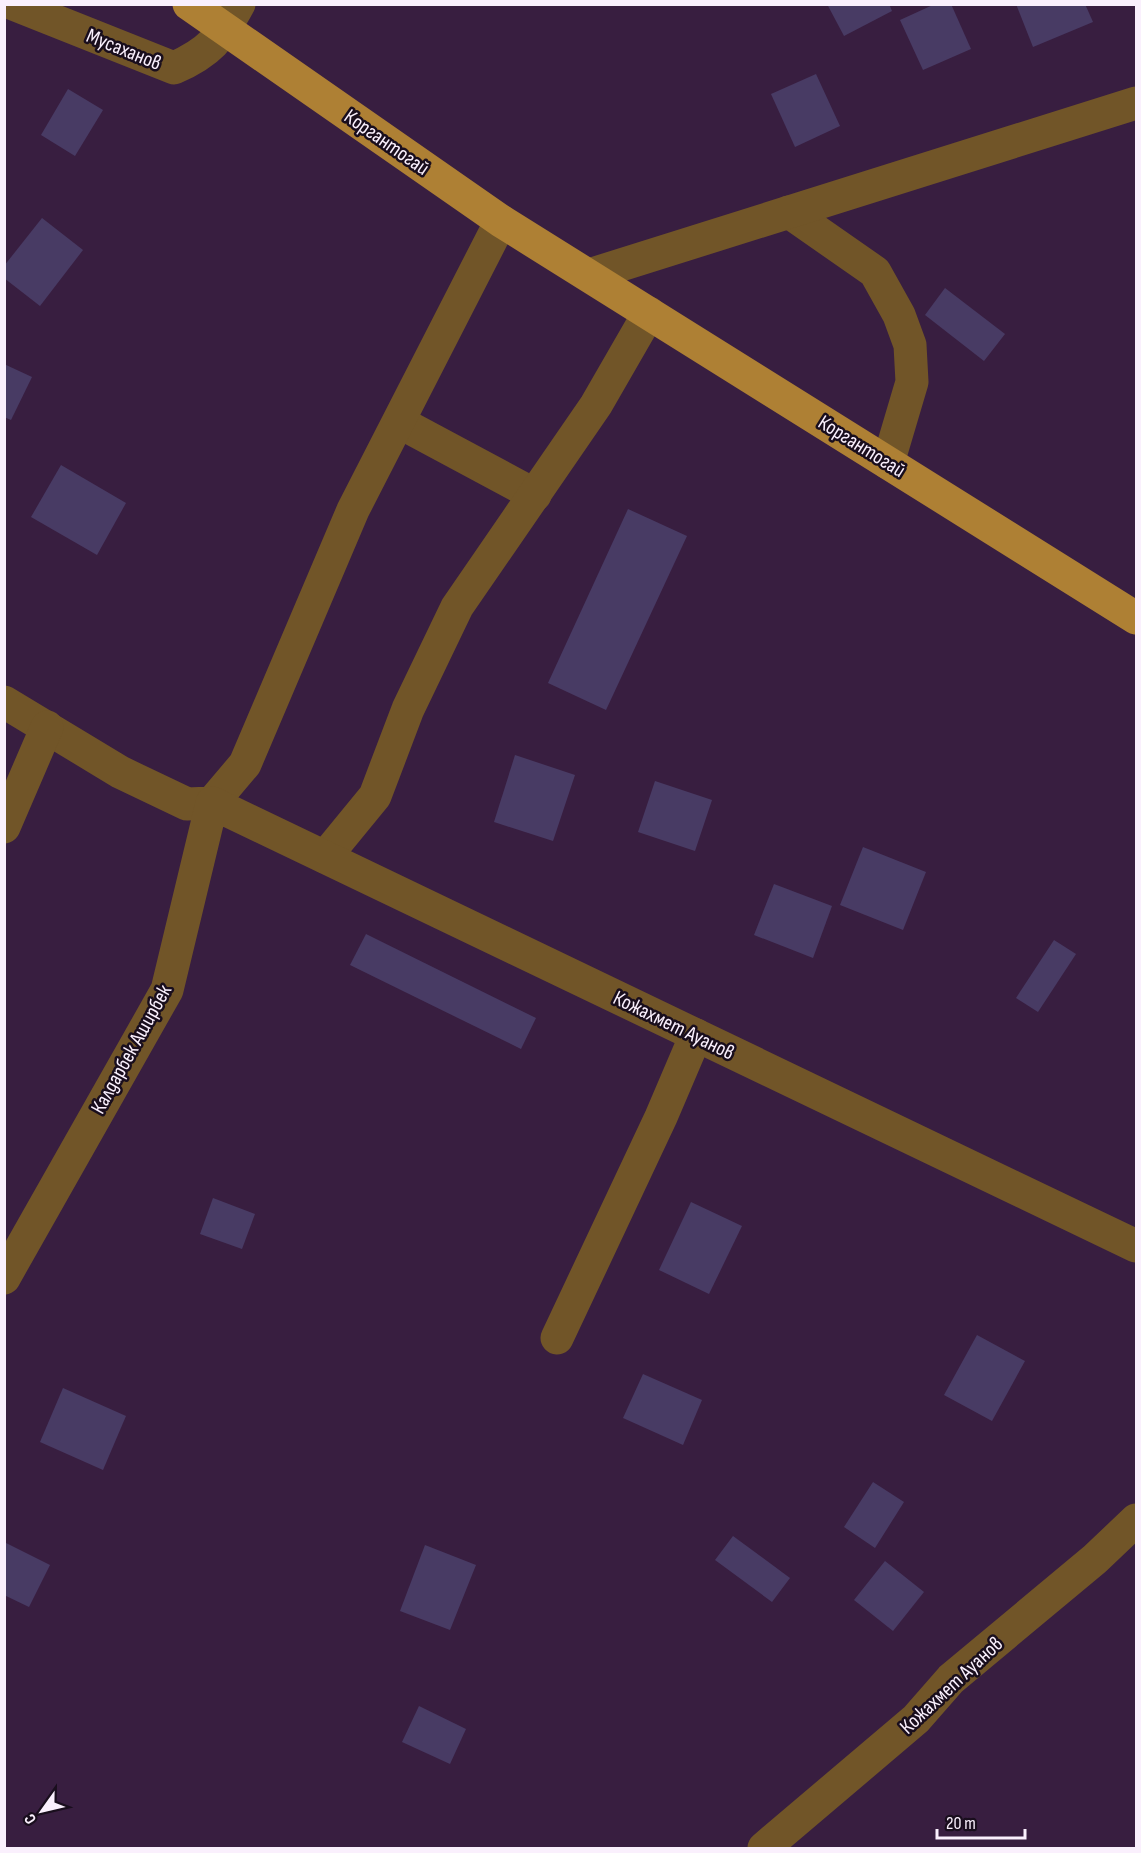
<svg xmlns="http://www.w3.org/2000/svg" width="1141" height="1853" font-family="'Sofia Sans Condensed',sans-serif">
<style>
.building{fill:#483b64}
.lines{fill:none;stroke-linecap:round;stroke-linejoin:round}
.minor{stroke:#715528;stroke-width:33}
.major{stroke:#ae8034;stroke-width:33}
.labels{text-anchor:middle;stroke-width:5;stroke-linejoin:round;paint-order:stroke}
.street-label{font-size:21px;fill:#faf0fd;stroke:#190e1d}
</style>
<rect width="100%" height="100%" fill="#381e40"/>
<g class="building">
<polygon points="827,4 889,4 892,11 844,36"/>
<polygon points="935,4 951,4 971,49 923,70 900,20"/>
<polygon points="1016,4 1085,4 1093,22 1033,47"/>
<polygon points="816,74 840,126 795,147 771,94"/>
<polygon points="68,89 103,110 75,156 41,135"/>
<polygon points="42,218 83,250 40,306 4,278 4,266"/>
<polygon points="945,288 1005,334 984,361 925,315"/>
<polygon points="4,364 32,377 11,420 4,417"/>
<polygon points="61,465 126,503 97,555 31,517"/>
<polygon points="628,509 687,536 606,710 548,683"/>
<polygon points="515,755 575,775 553,841 494,822"/>
<polygon points="655,781 712,800 695,851 638,832"/>
<polygon points="863,847 926,872 903,930 840,905"/>
<polygon points="774,884 832,906 813,958 754,935"/>
<polygon points="366,934 536,1018 521,1049 350,965"/>
<polygon points="1054,940 1076,954 1038,1012 1016,998"/>
<polygon points="213,1198 255,1214 242,1249 200,1234"/>
<polygon points="691,1202 742,1226 709,1294 659,1270"/>
<polygon points="977,1335 1025,1361 992,1421 944,1395"/>
<polygon points="643,1374 702,1400 683,1445 623,1418"/>
<polygon points="63,1388 126,1416 103,1470 40,1442"/>
<polygon points="873,1482 904,1502 875,1548 844,1527"/>
<polygon points="733,1536 790,1578 772,1602 715,1560"/>
<polygon points="4,1542 50,1565 29,1607 4,1595"/>
<polygon points="425,1545 476,1565 450,1630 400,1611"/>
<polygon points="885,1561 924,1592 893,1631 854,1600"/>
<polygon points="419,1706 466,1729 450,1764 402,1742"/>
</g>
<g class="lines">
<g class="minor">
<path d="M13 4 174 68C210 52 220 39 239 4"/>
<polyline points="789,212 875,272 899,315 910,345 912,382 888,463"/>
<polyline points="589,275 1136,103"/>
<polyline points="399,422 535,495"/>
<polyline points="4,702 120,772 187,804 212,803 245,764 353,510 501,221"/>
<polyline points="4,827 47,727"/>
<polyline points="325,857 375,796 408,709 457,607 596,405 649,313"/>
<polyline points="4,1278 167,990 212,803 1136,1246"/>
<polyline points="557,1338 661,1117 696,1035"/>
<polyline points="764,1848 916,1719 951,1679 1095,1559 1136,1520"/>
</g>
<polyline class="major" points="189,4 501,221 1136,618"/>
</g>
<g class="labels">
<g class="street-label">
<text transform="translate(124 49) rotate(22)" y="7">Мусаханов</text>
<text transform="translate(387 142) rotate(35)" y="7">Коргантогай</text>
<text transform="translate(862 446) rotate(32)" y="7">Коргантогай</text>
<text transform="translate(674 1025) rotate(26)" y="7">Кожахмет Ауанов</text>
<text transform="translate(131 1049) rotate(-61)" y="7">Калдарбек Аширбек</text>
<text transform="translate(951 1685) rotate(-43)" y="7">Кожахмет Ауанов</text>
</g>
</g>
<rect width="1141" height="1853" fill="none" stroke="#faf0fd" stroke-width="12"/>
<g transform="translate(42 1811) rotate(236)" stroke="#190e1d" stroke-width="4.5" paint-order="stroke">
<path d="M0-4.5L10 22L0 15L-10 22Z" fill="#faf0fd"/>
<text y="-9" font-size="16" font-weight="bold" text-anchor="middle" fill="#faf0fd">С</text>
</g>
<path d="M937 1829v9h88v-9" fill="none" stroke="#faf0fd" stroke-width="3"/>
<text x="946" y="1829" font-size="18" fill="#faf0fd" stroke="#190e1d" stroke-width="4.5" paint-order="stroke">20 m</text>
</svg>
